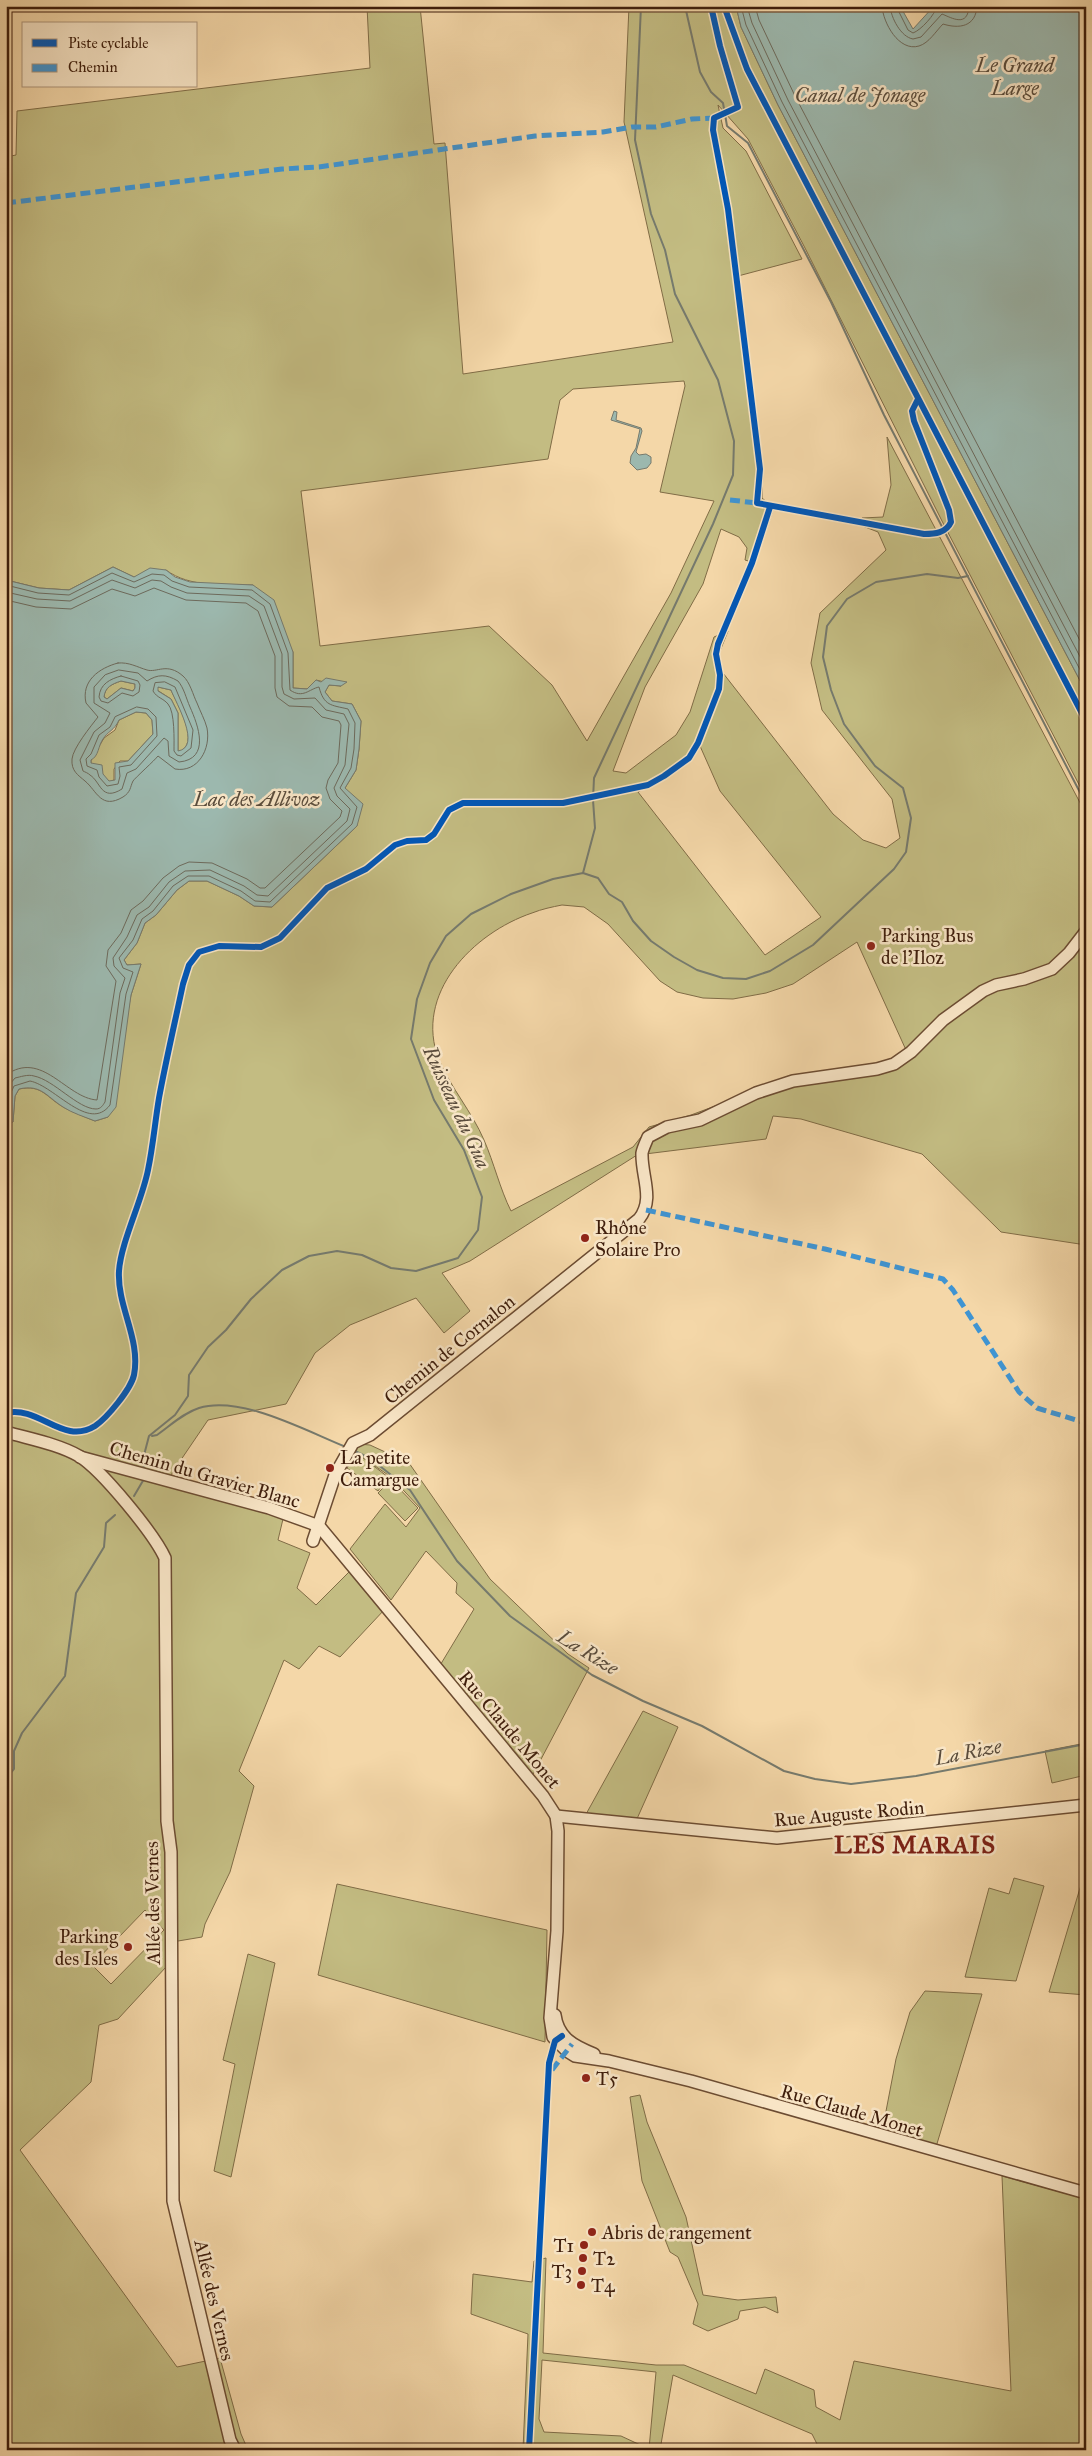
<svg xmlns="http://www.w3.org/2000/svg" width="1092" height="2456" font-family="'IM FELL Great Primer',serif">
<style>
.green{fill:#c3bc82;stroke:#806c46;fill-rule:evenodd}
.water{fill:#9cb8ae;stroke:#767a6d;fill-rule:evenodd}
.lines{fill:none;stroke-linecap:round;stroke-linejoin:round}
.shore{stroke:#6d6a5c;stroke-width:1}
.stream{stroke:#767a6d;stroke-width:2}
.minor-casing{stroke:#6c4c32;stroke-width:14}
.minor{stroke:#f8e5c6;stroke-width:11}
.quiet{stroke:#3f94d2;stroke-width:5;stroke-dasharray:10 5;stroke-linecap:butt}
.cycleway-casing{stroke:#f8e5c6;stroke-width:9}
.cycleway{stroke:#0057b8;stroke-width:6}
.poi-dot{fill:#8f2418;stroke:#f8e5c6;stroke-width:2}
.labels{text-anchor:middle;stroke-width:5;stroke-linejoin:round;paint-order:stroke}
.poi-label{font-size:19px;fill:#3e1d0b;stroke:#f8e5c6;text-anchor:start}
.street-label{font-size:19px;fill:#3e1d0b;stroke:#f8e5c6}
.water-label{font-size:20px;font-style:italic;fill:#5a4c3c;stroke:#f8e5c6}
.district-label{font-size:24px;font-weight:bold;letter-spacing:1px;fill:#7a1f14;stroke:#f8e5c6}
</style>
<rect width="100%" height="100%" fill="#f4d7a8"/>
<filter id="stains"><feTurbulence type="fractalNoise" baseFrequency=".004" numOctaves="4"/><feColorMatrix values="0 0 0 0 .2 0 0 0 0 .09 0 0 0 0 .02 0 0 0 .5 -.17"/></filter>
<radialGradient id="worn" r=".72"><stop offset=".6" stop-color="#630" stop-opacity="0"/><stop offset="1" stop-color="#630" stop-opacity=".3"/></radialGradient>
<g class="green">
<path d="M367 6H420L434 144 445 143 463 374 673 342 624 122 629 6H736L741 27 778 105 1086 692V798L942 521 805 248 748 139 718 105 723 128 746 151 802 259 738 276 763 470 762 498 768 503 775 504 755 563 745 560 747 548 739 537 721 529 703 584 645 687 613 771 626 773 676 735 690 712 714 637 728 631 718 656 723 673 833 814 863 840 886 848 900 838 892 799 822 710 811 663 820 613 886 550 878 532 860 525 862 518 883 517 891 485 887 437 1086 814V1245L1001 1232 922 1154 801 1119 773 1116 766 1139 637 1155 470 1261 442 1273 470 1311 444 1333 416 1298 350 1325 315 1353 286 1404 208 1420 172 1473 170 1484 258 1509 283 1519 278 1540 310 1553 297 1588 316 1605 352 1569 385 1609 340 1657 319 1646 299 1669 284 1660 239 1771 254 1786 230 1872 205 1924 202 1937 166 1943V1967L118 2019 99 2025 91 2082 20 2150 177 2367 220 2358 241 2434 248 2450H6V1124L13 1122 15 1096 19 1089C43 1084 46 1098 65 1108 75 1113 85 1117 95 1121L108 1117 131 995 141 964 127 965 124 960 137 943 145 923 156 915 177 890 189 881H207L239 896 254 906 272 907 357 826 345 788 356 770 359 749 361 721 352 704 332 701 325 692 329 685 341 686 316 680 307 689 293 688V652L253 585C224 584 190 588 166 570L134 577 113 567 69 590 39 588 6 580V157L16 155 17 111 370 68ZM684 381 685 386 660 492 714 501 671 593 587 741 552 685 489 626 320 646 301 491 548 459 560 400 573 389ZM700 746 720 791 821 917 765 955 638 792C668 775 677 772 700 746ZM562 905 584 907 608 924 660 981 677 992 703 998 733 999 766 993 793 984 857 942 906 1050 896 1058 876 1063 793 1077 691 1115 649 1127 633 1147 511 1211C500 1189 494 1163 484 1140 472 1112 451 1088 439 1060 413 994 473 933 532 913 542 909 552 907 562 905ZM145 1910 164 1930 111 1984 92 1965Z"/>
<path d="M121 681 135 684V688L133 691 121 688 107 699 104 697C105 687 112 684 121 681Z"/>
<path d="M158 687 171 690C177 704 202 745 178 752V713L171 699 157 690Z"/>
<polygon points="136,712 146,713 152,720 153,734 128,761 120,761 114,769 114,780 109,782 91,763 91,760 104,738 115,730 119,720"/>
<polygon points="358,1444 370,1445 409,1463 490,1579 568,1654 589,1668 528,1784 436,1672 474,1609 456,1593 457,1583 426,1551 391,1600 350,1549 385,1504 406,1527 420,1508 391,1477 362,1457 388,1477 378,1491 347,1468 357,1454 353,1451"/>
<polygon points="391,1480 418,1508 405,1521 378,1493"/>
<polygon points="643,1711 678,1727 636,1821 585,1816"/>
<polygon points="1086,1743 1086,1775 1052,1783 1045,1751"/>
<polygon points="1086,1868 1086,1995 1049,1992"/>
<polygon points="1014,1878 1044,1886 1016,1981 965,1977 989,1888 1009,1894"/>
<polygon points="337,1884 547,1930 545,2042 318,1975"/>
<polygon points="248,1954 275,1963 231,2177 214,2171 235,2064 223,2060"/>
<polygon points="925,1991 982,1994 936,2147 882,2132 896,2059 910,2012"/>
<polygon points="640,2095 647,2122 686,2217 703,2295 738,2300 776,2297 778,2313 765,2307 740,2311 738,2319 708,2331 693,2324 698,2304 678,2257 670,2252 642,2181 630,2097"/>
<path d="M1002 2176 1086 2199V2450H820L812 2434 673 2375 660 2450H523L528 2334 471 2314 473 2274 532 2282 534 2261 546 2258 543 2353 656 2365H684L756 2394 765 2369 814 2390 816 2407 840 2420 854 2361 1011 2391ZM542 2360 656 2372 649 2449 621 2436 544 2432 539 2419Z"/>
</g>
<g class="water">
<polygon points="736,6 900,6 913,29 934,6 949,6 956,9 963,6 1086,6 1086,692 778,105 741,27"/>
<polygon points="614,411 617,412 616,420 641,428 642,431 636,452 639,455 646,454 651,457 651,463 647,468 637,470 630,463 631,456 636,448 640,429 611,420"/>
<path d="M113 567 134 577 150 568 166 570 175 577 190 582 253 585 274 600 293 652V688L307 689 316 680 321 682 326 678 347 682 341 686 329 685 325 692 332 701 352 704 361 721 359 749 356 770 345 788 363 804 357 826 272 907 254 906 239 896 207 881H189L177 890 156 915 145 923 137 943 124 960 127 965 141 964 131 995 116 1107 108 1117 95 1121C85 1117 72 1113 63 1107 46 1096 41 1084 19 1089L15 1096 13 1122 6 1124V580L39 588 69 590ZM121 681 135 684V688L133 691 121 688 107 699 104 697C105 687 112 684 121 681ZM158 687 171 690C176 703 202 747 178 751V713L171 699 158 691ZM136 712 146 713 152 720 153 734 128 761 115 763V780L109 781 103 774 102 765 91 763V760C99 756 98 746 103 739 108 731 114 731 119 720Z"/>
</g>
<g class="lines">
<g class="shore">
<polyline points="741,6 746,25 782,102 1086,681"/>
<polyline points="747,6 752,23 788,100 1086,668"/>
<polyline points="755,6 759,20 795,96 1086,652"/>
<path d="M882 6C883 23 899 52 919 46 929 43 936 31 943 24 959 29 976 27 977 6"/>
<path d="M890 6C891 18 901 37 913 39L921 37 942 14C952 18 968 28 969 6"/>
<path d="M896 6 908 30 913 33C921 30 935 15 937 6"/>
<path d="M6 585 38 593 69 595 112 573 134 582 152 574 164 575 172 581 189 587 252 590 270 604 288 653 290 690C303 699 309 689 319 687 324 706 331 705 348 709L355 723 354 749 351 768 340 788 357 807 352 824 270 902 255 901 241 891 209 876H188L173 886 153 911 142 919 133 940 119 958 123 968 133 972 126 994 110 1105C89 1133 55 1086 30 1081L14 1086 10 1095 9 1117 6 1119"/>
<path d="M6 592 37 599 70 601 112 580 135 588 152 580 161 581 171 587 187 593 249 596 264 606 282 654V687L284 694 294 699 315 698 326 710 344 714 349 724 345 765 334 788 337 796 350 809 347 821 268 896 257 895 244 886 210 870 185 871 169 882 149 907 137 915 127 937 113 958 114 966 125 978 120 993 105 1102C103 1105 101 1109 96 1109 78 1109 54 1080 34 1076 28 1074 20 1077 15 1078L6 1089"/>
<path d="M6 600 36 607 71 609 112 589 135 596 154 588 186 600 246 603 258 611 275 656V688L277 697 289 706 312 707 322 717 339 721 341 725 338 763 328 780 326 788 330 799 342 811 340 817 265 888H260L247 879 212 863 189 862 179 866 163 878 143 901 131 910 121 933 108 950 106 966 116 981 97 1100C66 1098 42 1049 6 1075"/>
<path d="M118 663C129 662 137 667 147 670 157 673 167 662 183 676 190 682 193 695 197 703 200 711 205 720 207 728 211 749 198 773 175 769L158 756C155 760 135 778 133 781 130 787 131 792 123 797 101 810 97 791 85 781 78 775 71 771 72 759 73 748 91 726 98 717L86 703C81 681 99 668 118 663Z"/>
<path d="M119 670 138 673 147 681C158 674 166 674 178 681 184 688 186 698 190 707 198 725 211 759 179 762L169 756 168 741 164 738 136 769 127 773 122 789C101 802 101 782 90 775 88 773 85 772 83 771L80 760 94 732 105 723 110 713 94 703V687L105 675Z"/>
<path d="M121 676 138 681 140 685 139 692 133 696 122 693 108 703 101 701 99 697C100 684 110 679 121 676Z"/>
<path d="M165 682 175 687 193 730 191 748 181 756 177 755 174 751C174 740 175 712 168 704 163 698 157 698 153 691L155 683Z"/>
<polygon points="137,707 148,709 156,717 157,736 131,765 119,767 120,776 118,784 107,786 99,777 97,770 87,766 86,759 91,754 99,735 110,727 115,717"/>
</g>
<g class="stream">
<polyline points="685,6 700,72 711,92 723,103 727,126 748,143 831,302 884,415 1086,804"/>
<polyline points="583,873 595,828 593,800 594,778 713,524 733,475 734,441 718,380 675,294 665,250 651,214 635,140 641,6"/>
<path d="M152 1436 157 1435C170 1426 183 1413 199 1408 241 1395 306 1431 346 1447"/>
<polyline points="353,1450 371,1459 410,1490 457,1561 510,1616 592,1675 643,1701 702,1726 784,1771 815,1779 851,1784 916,1776 1086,1744"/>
<polyline points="144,1469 143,1459 149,1436 175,1415 188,1396 189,1375 208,1347 226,1330 251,1299 282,1270 309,1256 337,1251 362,1255 391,1268 416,1271 458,1258 478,1230 482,1197 464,1150 434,1100 411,1039 417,999 430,963 446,936 471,914 511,894 553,879 583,873 598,878 609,894 622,902 633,921 651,941 674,957 697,970 723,978 746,979 770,971 813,945 894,869 906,852 911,818 903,788 875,766 844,724 831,690 823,657 827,626 847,599 876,582 927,574 958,578 968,576"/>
<polyline points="134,1496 144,1479"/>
<polyline points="6,1779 14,1769 14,1751 22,1733 65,1676 76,1593 104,1547 106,1523 115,1515"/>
</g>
<g class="minor-casing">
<g id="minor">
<path d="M6 1432C30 1439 58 1444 79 1456 102 1470 154 1534 165 1558L167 1821 171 1852 173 2201 230 2440 235 2450"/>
<polyline points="80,1457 269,1508 319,1526 543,1796 556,1816 558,1831 557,1931 550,2018 553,2037 567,2051 575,2056 609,2061 691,2081 1086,2193"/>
<path d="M313 1541 335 1475 353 1443 370 1435 639 1219C655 1199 641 1176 642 1153 643 1148 646 1142 648 1137L667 1127 700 1120 756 1093 793 1081 877 1069 894 1064 911 1052 943 1020 983 991 996 985 1024 979 1052 969 1069 953 1086 931"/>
<polyline points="556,1816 777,1838 1086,1805"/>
<path d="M555 2015C558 2038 574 2046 594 2054"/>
</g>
</g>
<use href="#minor" class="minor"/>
<g class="quiet">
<polyline points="6,203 282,169 319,167 535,136 603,132 632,127 656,127 692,119 714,118"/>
<polyline points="730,500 757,503 758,501"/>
<polyline points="646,1210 825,1249 943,1279 953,1290 1019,1392 1037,1408 1086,1423"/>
<polyline points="6,1556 6,1563"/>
<polyline points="552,2070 572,2044"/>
</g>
<g class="cycleway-casing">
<g id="cycleway">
<path d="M711 6 720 46 738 107 714 118 713 130 728 209 760 469 757 503 924 534C935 534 946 533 951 522L949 510 914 421 912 411 918 399"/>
<polyline points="724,6 747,69 1086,721"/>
<path d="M6 1413C39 1405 63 1446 95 1426 107 1418 131 1389 134 1375 141 1339 117 1307 119 1271 121 1242 142 1201 148 1170 153 1146 155 1122 159 1098 166 1060 175 1022 183 984L189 965 199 952 219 946 261 947 280 938 327 888 366 869 395 845 407 841 426 840 434 834 449 810 463 803H563L648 785 664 776 689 758 698 743 719 689 720 675 716 654 718 644 752 563 770 507"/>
<polyline points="529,2450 549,2063 555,2041 562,2036"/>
</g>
</g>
<use href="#cycleway" class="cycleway"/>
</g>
<g class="poi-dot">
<circle cx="871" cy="946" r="5"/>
<circle cx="585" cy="1238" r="5"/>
<circle cx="330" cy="1468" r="5"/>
<circle cx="128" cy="1947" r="5"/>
<circle cx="586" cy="2078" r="5"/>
<circle cx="592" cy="2232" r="5"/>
<circle cx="584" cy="2245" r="5"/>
<circle cx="583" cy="2258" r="5"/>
<circle cx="582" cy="2271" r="5"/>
<circle cx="581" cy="2285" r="5"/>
</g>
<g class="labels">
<g class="poi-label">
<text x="881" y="942">Parking Bus<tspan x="881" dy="22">de l'Iloz</tspan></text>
<text x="595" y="1234">Rhône<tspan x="595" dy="22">Solaire Pro</tspan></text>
<text x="340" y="1464">La petite<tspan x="340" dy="22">Camargue</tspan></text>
<text x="118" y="1943" text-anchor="end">Parking<tspan x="118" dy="22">des Isles</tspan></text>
<text x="596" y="2085">T5</text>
<text x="602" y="2239">Abris de rangement</text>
<text x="574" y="2252" text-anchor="end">T1</text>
<text x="593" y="2265">T2</text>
<text x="572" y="2278" text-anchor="end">T3</text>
<text x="591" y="2292">T4</text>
</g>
<g class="street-label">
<text transform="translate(449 1349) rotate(-39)" y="7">Chemin de Cornalon</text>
<text transform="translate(205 1474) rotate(16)" y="7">Chemin du Gravier Blanc</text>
<text transform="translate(510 1729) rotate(50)" y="7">Rue Claude Monet</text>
<text transform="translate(849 1813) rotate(-5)" y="7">Rue Auguste Rodin</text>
<text transform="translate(152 1903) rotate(-91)" y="7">Allée des Vernes</text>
<text transform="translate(852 2110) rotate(16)" y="7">Rue Claude Monet</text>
<text transform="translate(215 2300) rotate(77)" y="7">Allée des Vernes</text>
</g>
<g class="water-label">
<text x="1015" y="72">Le Grand<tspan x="1015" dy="23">Large</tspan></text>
<text x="860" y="102">Canal de Jonage</text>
<text x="257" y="806">Lac des Allivoz</text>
<text transform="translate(457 1107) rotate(65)" y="7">Ruisseau du Gua</text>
<text transform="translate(588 1652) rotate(32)" y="7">La Rize</text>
<text transform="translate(968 1752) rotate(-11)" y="7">La Rize</text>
</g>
<g class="district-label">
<text x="915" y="1853">LES MARAIS</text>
</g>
</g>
<rect width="1092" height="2456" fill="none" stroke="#f4d7a8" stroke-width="25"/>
<rect x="8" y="8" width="1077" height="2441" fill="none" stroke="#3e1d0b" stroke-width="2.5"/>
<rect x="12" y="12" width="1067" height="2431" fill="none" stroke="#3e1d0b"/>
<rect x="22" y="22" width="175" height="65" fill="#f8e5c6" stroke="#ae957b"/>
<rect x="32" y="39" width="25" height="8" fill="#0057b8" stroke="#ae957b"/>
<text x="68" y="48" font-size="15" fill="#3e1d0b">Piste cyclable</text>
<rect x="32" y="64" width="25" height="8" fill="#3f94d2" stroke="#ae957b"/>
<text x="68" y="72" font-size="15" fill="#3e1d0b">Chemin</text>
<rect width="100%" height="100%" filter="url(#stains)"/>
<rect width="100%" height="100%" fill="url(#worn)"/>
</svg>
